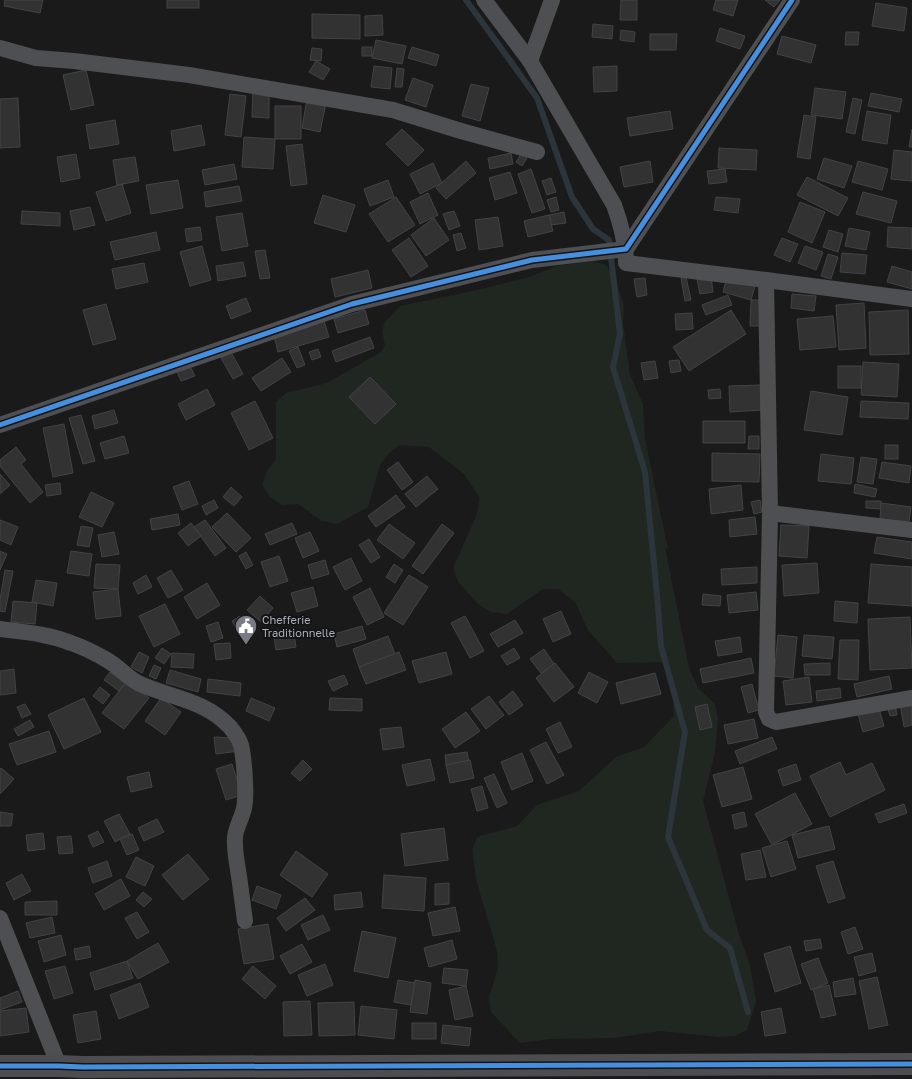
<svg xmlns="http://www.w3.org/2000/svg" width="912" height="1079" font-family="'Golos Text',sans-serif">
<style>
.green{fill:#202721}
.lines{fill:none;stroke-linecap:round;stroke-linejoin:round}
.stream{stroke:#2d353c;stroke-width:6}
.building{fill:#323232;stroke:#424346}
.street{stroke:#4e4f53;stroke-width:16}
.secondary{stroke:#4d4d51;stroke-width:22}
.cycleway-casing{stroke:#141416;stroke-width:8}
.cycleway{stroke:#468fdf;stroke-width:5}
.labels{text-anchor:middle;stroke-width:4;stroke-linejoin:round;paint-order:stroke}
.poi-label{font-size:11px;fill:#abb0ba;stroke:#141416;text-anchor:start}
</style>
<rect width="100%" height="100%" fill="#1a1a1a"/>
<polygon class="green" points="593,261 606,265 617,283 624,307 623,322 630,375 643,404 645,439 668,549 665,547 689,668 698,688 715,704 718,718 715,753 703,801 738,931 750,965 756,1002 747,1030 735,1036 720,1037 660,1031 614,1038 550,1039 520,1043 491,1012 489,997 498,968 497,951 476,879 472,850 477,837 517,826 537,805 579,791 616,757 644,747 674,716 672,687 670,673 662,662 617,663 588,630 575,602 558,589 543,589 507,614 491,612 478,604 458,582 453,568 477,514 480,498 464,474 429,447 400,445 389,453 380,465 368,507 337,524 322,521 298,504 282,505 270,497 262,485 267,471 276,459 276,402 286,393 327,383 381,352 385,345 382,331 385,322 400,306 473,291 529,277 557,266"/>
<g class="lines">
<polyline class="stream" points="466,0 537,98 572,197 593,229 609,240 620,334 613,367 645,472 657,595 661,646 685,732 668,837 707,930 730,948 748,1012"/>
</g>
<g class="building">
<polygon points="5,0 43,0 40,13 4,6"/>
<rect x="167" y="0" width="32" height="8"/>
<polygon points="621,0 637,0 637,20 620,20"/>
<polygon points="716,0 738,0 733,16 713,10"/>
<polygon points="765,0 780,0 774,7"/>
<polygon points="876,3 907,8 904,31 872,26"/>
<polygon points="312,14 360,15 360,39 312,38"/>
<polygon points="382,15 383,35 365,36 365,16"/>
<polygon points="593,24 613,26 612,39 592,37"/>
<polygon points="720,28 745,36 740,49 716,41"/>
<polygon points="621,30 635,32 634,42 620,40"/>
<polygon points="846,32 859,32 858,45 845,45"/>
<polygon points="650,34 677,34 676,50 650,50"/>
<polygon points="782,36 816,45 811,63 777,54"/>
<polygon points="376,40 406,46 402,64 372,58"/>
<rect x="362" y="47" width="10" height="9"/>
<polygon points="412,47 439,55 436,66 408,58"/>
<polygon points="312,48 322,49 321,61 310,60"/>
<polygon points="316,61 330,69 323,80 309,72"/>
<polygon points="374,66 392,68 390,89 371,87"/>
<polygon points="617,66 617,91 594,92 593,67"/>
<polygon points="397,68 404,69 402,87 395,87"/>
<polygon points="86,70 94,105 71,110 63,75"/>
<polygon points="413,78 433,85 426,107 405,100"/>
<polygon points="471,84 489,88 480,121 462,116"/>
<polygon points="253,87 269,88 269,118 252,117"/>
<polygon points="815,88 846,92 842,119 811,115"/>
<polygon points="871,93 902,99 899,112 868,106"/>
<polygon points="230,94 246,96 241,137 225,135"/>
<polygon points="18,98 20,147 0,148 0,99"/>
<polygon points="853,98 862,100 855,134 846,132"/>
<polygon points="307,99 326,103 320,132 302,128"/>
<rect x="275" y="106" width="26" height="33"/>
<polygon points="670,111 673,129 630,136 627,118"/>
<polygon points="867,111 891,115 887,144 862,140"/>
<polygon points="804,115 816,117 810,159 797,157"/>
<polygon points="115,120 119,144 90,149 86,125"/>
<polygon points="201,125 205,145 174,151 171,131"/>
<polygon points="402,129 424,150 408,166 386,144"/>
<polygon points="912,129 912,147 909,147"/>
<polygon points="244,137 275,139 273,169 242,167"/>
<polygon points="302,144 307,184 291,186 286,146"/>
<polygon points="719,148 757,150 756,170 718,168"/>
<polygon points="894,150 912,152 912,181 891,179"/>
<polygon points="511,153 513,164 490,169 488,158"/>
<polygon points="76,154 80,178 61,182 57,157"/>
<polygon points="521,154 527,158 522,166 516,162"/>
<polygon points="135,157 139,181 117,185 113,160"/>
<polygon points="824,158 852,166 844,188 817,179"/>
<polygon points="466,161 476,173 446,199 436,188"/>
<polygon points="650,161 653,182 624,187 620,167"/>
<polygon points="858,161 888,169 882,190 852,182"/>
<polygon points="433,163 442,183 420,194 410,174"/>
<polygon points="234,164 237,179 205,185 202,170"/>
<polygon points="531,169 545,209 532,213 518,174"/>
<polygon points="725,169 727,182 709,184 707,171"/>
<polygon points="510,172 517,193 495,200 489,178"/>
<polygon points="807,177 848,198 838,216 797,195"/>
<polygon points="551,178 556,192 547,195 542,181"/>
<polygon points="178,180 183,208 151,214 146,185"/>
<polygon points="388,180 394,197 370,206 364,189"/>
<polygon points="122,184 131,213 106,221 96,192"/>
<polygon points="239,186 242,201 206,207 204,192"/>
<polygon points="863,192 897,201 891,223 856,214"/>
<polygon points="428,193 438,215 420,224 410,202"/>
<polygon points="323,195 355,205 346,232 314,223"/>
<polygon points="396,197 415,225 388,242 369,214"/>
<polygon points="556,197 559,210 551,212 547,200"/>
<polygon points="716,197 740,199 738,213 714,210"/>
<polygon points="800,202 825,212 812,243 788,232"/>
<polygon points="90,207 95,225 74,230 70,211"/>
<polygon points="22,211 60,213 60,226 21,224"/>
<polygon points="454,211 460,226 449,230 443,214"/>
<polygon points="564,212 566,223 551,225 549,215"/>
<polygon points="242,213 248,246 222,251 216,217"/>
<polygon points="549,215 553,231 528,237 524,221"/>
<polygon points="498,217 503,246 479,250 475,220"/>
<polygon points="434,218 449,240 426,256 411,235"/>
<polygon points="200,227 202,240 187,242 185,229"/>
<polygon points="888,227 912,228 912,249 887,247"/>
<polygon points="849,228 870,232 866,250 845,246"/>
<polygon points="829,230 843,234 838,252 823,247"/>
<polygon points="156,232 160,250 115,260 110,242"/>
<polygon points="461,233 466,248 457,251 453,235"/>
<polygon points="409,238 428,266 411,277 392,250"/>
<polygon points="782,238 798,244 790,262 774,255"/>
<polygon points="202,246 211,280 190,286 180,252"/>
<polygon points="805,246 823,252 816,270 798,263"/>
<polygon points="265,250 270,278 260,279 255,251"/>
<polygon points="842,253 867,255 865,274 840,272"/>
<polygon points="828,254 838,257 831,279 821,276"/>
<polygon points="243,262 246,276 218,281 216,266"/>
<polygon points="144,263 148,282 116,289 112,269"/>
<polygon points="892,266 912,272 912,289 887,282"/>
<polygon points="368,270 372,288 335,297 331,279"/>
<polygon points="686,277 691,300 685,301 681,278"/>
<polygon points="711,277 713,292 700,294 697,279"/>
<polygon points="727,277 755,286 751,300 723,292"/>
<polygon points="645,278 647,295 637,297 634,279"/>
<polygon points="792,294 816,296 814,311 791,308"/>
<polygon points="728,295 732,305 706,315 702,305"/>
<polygon points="246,298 251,311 231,319 226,306"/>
<polygon points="751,300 763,300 762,326 750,326"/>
<polygon points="864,303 866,348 839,350 836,305"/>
<polygon points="106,304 116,339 93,345 83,310"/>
<polygon points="365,310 369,324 338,333 334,319"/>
<polygon points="731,310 746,334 689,371 673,347"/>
<polygon points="908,310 909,354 870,355 869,312"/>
<polygon points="692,313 693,329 676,330 675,314"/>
<polygon points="833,316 836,347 800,350 797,319"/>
<polygon points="324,321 329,337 278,352 274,336"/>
<polygon points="370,337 374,348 336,362 332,351"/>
<polygon points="298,347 305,365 297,368 289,351"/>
<polygon points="318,349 321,357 312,360 309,352"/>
<polygon points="231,352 243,374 233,379 221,358"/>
<polygon points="282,358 291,372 261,391 252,378"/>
<polygon points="679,360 681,371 671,373 669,361"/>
<polygon points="655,361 658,378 644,380 641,363"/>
<polygon points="863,362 899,364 897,397 861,395"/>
<polygon points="190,366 195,376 181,381 177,372"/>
<rect x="838" y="366" width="23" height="22"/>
<polygon points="370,377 396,404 375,424 349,397"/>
<polygon points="761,385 762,410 730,412 729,386"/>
<polygon points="207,389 215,405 186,420 178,404"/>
<polygon points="720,389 721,398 709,399 708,390"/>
<polygon points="811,391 848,397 842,435 804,430"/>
<polygon points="255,401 273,438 249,450 231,413"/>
<polygon points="861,401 909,403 908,419 860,417"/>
<polygon points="114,410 118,423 95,429 92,416"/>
<polygon points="81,415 95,461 83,464 69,418"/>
<rect x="703" y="421" width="42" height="22"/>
<polygon points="64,424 73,473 53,477 43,428"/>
<polygon points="124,436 129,453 105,459 100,443"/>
<polygon points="749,436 759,436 759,449 748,449"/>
<rect x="885" y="445" width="13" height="14"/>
<polygon points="16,447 26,460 21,464 43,492 30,503 0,466 0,460"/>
<polygon points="712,453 760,454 759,482 712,481"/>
<polygon points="821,454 854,458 851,484 818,481"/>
<polygon points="861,457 877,459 873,484 857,482"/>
<polygon points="398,462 413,482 402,490 387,470"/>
<polygon points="882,462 911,466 909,483 879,478"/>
<polygon points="0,474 10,485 0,494"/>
<polygon points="427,476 438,489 416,507 405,494"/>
<polygon points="189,481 198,504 182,510 173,487"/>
<polygon points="60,483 61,494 47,496 45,485"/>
<polygon points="855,484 877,489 875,497 854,493"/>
<polygon points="741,485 743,510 711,514 709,489"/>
<polygon points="231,487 242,497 234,506 223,497"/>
<polygon points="91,492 114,503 102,527 79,517"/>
<polygon points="396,495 405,507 376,527 368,516"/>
<polygon points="214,500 218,508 206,515 202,506"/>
<polygon points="760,500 762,512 754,514 751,502"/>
<polygon points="866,501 881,501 881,509 866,508"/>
<polygon points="881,503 911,507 909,522 880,519"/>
<polygon points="227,513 251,538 236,552 212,527"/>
<polygon points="178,514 180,525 152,530 150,519"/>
<polygon points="755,517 757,534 730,537 729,520"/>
<polygon points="0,520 18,527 11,545 0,540"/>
<polygon points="205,520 226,548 215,556 194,527"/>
<polygon points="191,523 201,536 188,546 178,533"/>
<polygon points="292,523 297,534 270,545 265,534"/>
<polygon points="389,524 415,543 403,559 377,540"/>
<polygon points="442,524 454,533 423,574 412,566"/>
<polygon points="781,525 809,526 807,558 779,556"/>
<polygon points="81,526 93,528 89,547 77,545"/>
<polygon points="114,532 119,554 102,557 98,535"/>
<polygon points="310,532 319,551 303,558 295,538"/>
<polygon points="877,537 912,542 912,559 874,553"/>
<polygon points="369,539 380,557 371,563 359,545"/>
<polygon points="0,551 7,554 0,570"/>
<polygon points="71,551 92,554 89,576 67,573"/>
<polygon points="246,552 253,565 246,569 239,556"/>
<polygon points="279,556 288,581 270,587 261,562"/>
<polygon points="351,558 362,581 345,590 333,567"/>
<polygon points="325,560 329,574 312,579 308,565"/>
<polygon points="817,563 819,593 784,596 782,565"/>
<polygon points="96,564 120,565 118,589 94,588"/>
<polygon points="394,564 403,570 395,583 386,577"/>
<polygon points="871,564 912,567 912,606 868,603"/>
<polygon points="757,567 757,583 722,585 721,569"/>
<polygon points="5,570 13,571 5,612 0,611 0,600"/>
<polygon points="171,570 183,590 168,598 157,578"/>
<polygon points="146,575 152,587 138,594 133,583"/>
<polygon points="409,575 428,587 403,625 384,613"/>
<polygon points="36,580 57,583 53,606 32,602"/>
<polygon points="207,583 220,605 197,619 184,597"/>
<polygon points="313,587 318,606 297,612 291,593"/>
<polygon points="370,588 384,617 367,625 353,597"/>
<polygon points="118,589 121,616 96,619 93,592"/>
<polygon points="756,592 758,610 729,613 727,595"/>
<polygon points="703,594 721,596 720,606 702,605"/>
<polygon points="260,596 273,608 261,622 247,610"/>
<polygon points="13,601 37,603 35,624 11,622"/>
<polygon points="835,601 858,603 857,623 834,621"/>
<polygon points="165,604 180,634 154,647 139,616"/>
<polygon points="561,611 571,634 553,642 543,619"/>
<polygon points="240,616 248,629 239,634 232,621"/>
<polygon points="465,616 484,651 470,658 451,623"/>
<polygon points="910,617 912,668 870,670 868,619"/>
<polygon points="515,620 523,633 498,647 490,634"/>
<polygon points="218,622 223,638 211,642 206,626"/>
<polygon points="362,626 366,639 337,647 334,634"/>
<polygon points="293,628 296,647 276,650 273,631"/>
<polygon points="778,635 797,637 793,678 774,676"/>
<polygon points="804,635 834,637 832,659 802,656"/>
<polygon points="388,636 395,654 359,667 353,649"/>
<polygon points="740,637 742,652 718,656 715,641"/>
<polygon points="840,640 859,640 858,680 838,679"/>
<polygon points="230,643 231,658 216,660 214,644"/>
<polygon points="162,648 171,654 164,664 155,658"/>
<polygon points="514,648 520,658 507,665 501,656"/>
<polygon points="544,649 554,664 541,673 530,659"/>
<polygon points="139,652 149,657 142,673 131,667"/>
<polygon points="399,652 406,670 366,684 359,667"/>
<polygon points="446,652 452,674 419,683 412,661"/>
<polygon points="172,653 194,654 193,668 171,667"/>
<polygon points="751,658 754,673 703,683 700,669"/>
<polygon points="555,663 574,687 554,702 536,678"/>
<polygon points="830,663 830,675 805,675 804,664"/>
<polygon points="154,665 161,668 156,679 149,676"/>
<polygon points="14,669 16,693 0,695 0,671"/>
<polygon points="170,670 201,679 198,692 166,683"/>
<polygon points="110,672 125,683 119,691 104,680"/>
<polygon points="589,672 608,682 597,703 578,693"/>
<polygon points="655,673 661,694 621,704 616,683"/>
<polygon points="344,675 348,684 333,691 328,681"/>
<polygon points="889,676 892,689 857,697 854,684"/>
<polygon points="809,677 812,702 786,705 783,681"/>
<polygon points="208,679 241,683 240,696 207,692"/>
<polygon points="127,681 149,698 124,729 102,713"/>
<polygon points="752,684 759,710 748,713 741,687"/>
<polygon points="100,687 110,695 103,704 93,696"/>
<polygon points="840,688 841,698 817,701 816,691"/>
<polygon points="513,691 523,705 509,715 499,702"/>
<polygon points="489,696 504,715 486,729 471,709"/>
<polygon points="84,698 101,732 64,749 48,715"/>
<polygon points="161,698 181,712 165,735 145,721"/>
<polygon points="251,698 275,708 269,721 246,711"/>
<polygon points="330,698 362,699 362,711 329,710"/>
<polygon points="912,702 912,725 904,727 900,704"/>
<polygon points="25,704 31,714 22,718 17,707"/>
<polygon points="707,704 712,727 700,730 695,707"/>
<polygon points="895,704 897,715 890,716 887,706"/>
<polygon points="878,705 884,726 863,732 857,711"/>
<polygon points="466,712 480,731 455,748 442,729"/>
<polygon points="754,719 758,738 728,744 724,725"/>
<polygon points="30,720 34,727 18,736 14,729"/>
<polygon points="560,722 572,747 558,753 546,729"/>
<polygon points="401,727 404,747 383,750 380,729"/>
<polygon points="49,731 56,752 17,765 9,744"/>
<polygon points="214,737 232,738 240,751 216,754"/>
<polygon points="772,737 777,749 740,764 735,751"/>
<polygon points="546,742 564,775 547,784 530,750"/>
<polygon points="467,752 469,762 446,765 445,755"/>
<polygon points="522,753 533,781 512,790 501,762"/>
<polygon points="430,759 435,780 407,786 402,765"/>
<polygon points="303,760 312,769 300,781 291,773"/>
<polygon points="470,760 474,778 450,783 446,765"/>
<polygon points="840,762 846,775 872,763 885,790 830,817 810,776"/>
<polygon points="232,764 242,795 226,800 216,769"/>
<polygon points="796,764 801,780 783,786 778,770"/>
<polygon points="743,767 752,799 722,807 713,775"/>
<polygon points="1,768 14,779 0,794 0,770"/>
<polygon points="149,772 152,787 131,792 127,777"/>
<polygon points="494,774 507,803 497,808 484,778"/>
<polygon points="482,786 488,808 477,811 471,789"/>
<polygon points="795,793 812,824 772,845 755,814"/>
<polygon points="904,804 907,813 879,823 875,814"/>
<polygon points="0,812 13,814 11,826 0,826"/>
<polygon points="744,812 747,826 735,829 732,815"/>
<polygon points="119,814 130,834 115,842 104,821"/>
<polygon points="157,819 164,832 144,841 138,828"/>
<polygon points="829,826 835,849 798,858 792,835"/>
<polygon points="444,828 448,860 405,866 401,834"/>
<polygon points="98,831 104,842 93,847 88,836"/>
<polygon points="43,833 45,849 28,851 26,835"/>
<polygon points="132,834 139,850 127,855 120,839"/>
<polygon points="71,836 73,853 59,854 57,837"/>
<polygon points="787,841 796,869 771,877 762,848"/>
<polygon points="760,850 766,877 746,880 741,854"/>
<polygon points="296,851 328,874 312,897 280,875"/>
<polygon points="188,854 209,879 183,900 162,875"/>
<polygon points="136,857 154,866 145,886 126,877"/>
<polygon points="107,861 112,876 93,883 88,868"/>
<polygon points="833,861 845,898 828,903 816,866"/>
<polygon points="22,874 31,891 14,900 6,883"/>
<polygon points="384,875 426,878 424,911 382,908"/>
<polygon points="121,879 130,896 104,910 95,894"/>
<polygon points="449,883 449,904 435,905 435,884"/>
<polygon points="257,886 281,895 276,909 252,900"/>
<polygon points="143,892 152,899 144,907 136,900"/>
<polygon points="361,892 363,907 335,910 334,895"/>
<polygon points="305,898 315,910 286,931 277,918"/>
<polygon points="57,901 57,915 25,915 25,902"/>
<polygon points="455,907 460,931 433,936 428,913"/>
<polygon points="137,912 149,932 137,939 125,918"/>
<polygon points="323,915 330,930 308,940 301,925"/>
<polygon points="52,917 55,933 30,938 26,923"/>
<polygon points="268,924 274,959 244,964 238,929"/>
<polygon points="855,927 863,949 848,954 841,932"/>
<polygon points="362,931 396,938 388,978 354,971"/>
<polygon points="61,935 66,955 44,962 38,941"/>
<polygon points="820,939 822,948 806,951 804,941"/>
<polygon points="452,940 457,959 429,967 424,948"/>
<polygon points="158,943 169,962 138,979 127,961"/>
<polygon points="302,944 312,962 290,974 280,956"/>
<polygon points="89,946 91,957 76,960 74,949"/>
<polygon points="790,946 801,983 775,992 764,954"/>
<polygon points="872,953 876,971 859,976 854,957"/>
<polygon points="818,958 828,983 811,990 801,964"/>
<polygon points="127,961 133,978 95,990 90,973"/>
<polygon points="325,964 333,985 307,996 298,975"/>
<polygon points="65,966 73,993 54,999 45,971"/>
<polygon points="253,966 276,986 265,999 242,979"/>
<polygon points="444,968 468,970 466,986 442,983"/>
<polygon points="877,977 888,1025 869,1029 859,981"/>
<polygon points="853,978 856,994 835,997 833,982"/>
<polygon points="398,980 415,983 411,1005 394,1002"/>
<polygon points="415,980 431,983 427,1014 410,1012"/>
<polygon points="140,983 149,1007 119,1019 110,995"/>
<polygon points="829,985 836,1015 821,1018 813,989"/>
<polygon points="466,986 473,1016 455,1020 449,990"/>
<polygon points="18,991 22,1002 0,1010 0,998"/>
<polygon points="310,1001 312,1035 284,1036 283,1002"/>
<polygon points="354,1002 355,1035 319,1036 318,1003"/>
<polygon points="361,1006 397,1010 394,1039 358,1035"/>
<polygon points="26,1008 29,1032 0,1036 0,1011"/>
<polygon points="781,1008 786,1033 765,1036 761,1012"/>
<polygon points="96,1011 101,1039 78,1043 73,1015"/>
<rect x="412" y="1023" width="24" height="16"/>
<polygon points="443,1025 471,1028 469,1046 441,1043"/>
</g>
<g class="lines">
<g class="street">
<path d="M484 0 530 61 614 205C621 224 626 242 626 263L766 280 912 299"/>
<polyline points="0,48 36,58 74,61 189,75 393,110 461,131 537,152"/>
<polyline points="530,61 552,0"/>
<polyline points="766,280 770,513 766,712 769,719 776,722 912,698"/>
<polyline points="0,425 352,304 532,260 626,249 792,0"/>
<polyline points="770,513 912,530"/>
<path d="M0 629C24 632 49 634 71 643 83 647 95 653 107 660 118 666 127 677 138 683 170 698 204 699 230 727 234 732 239 738 241 745 244 758 247 795 244 808 242 818 236 827 235 837 234 850 237 863 239 876 241 891 243 906 245 921"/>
<polyline points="0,918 59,1066"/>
</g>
<polyline class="secondary" points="0,1066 59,1066 83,1067 912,1064"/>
<g class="cycleway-casing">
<g id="cycleway">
<polyline points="0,425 352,304 532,260 626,249 792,0"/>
<polyline points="0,1066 59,1066 83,1067 912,1064"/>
</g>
</g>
<use href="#cycleway" class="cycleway"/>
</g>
<defs>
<g id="civic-pin" transform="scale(1.15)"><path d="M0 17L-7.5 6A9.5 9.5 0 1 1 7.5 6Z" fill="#787c82" stroke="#141416"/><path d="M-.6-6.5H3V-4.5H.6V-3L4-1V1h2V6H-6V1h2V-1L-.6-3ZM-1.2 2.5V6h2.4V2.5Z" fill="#fff"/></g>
</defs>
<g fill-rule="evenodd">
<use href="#civic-pin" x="246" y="626"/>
</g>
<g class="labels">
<g class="poi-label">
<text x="262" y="624">Chefferie<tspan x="262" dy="13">Traditionnelle</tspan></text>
</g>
</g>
</svg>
